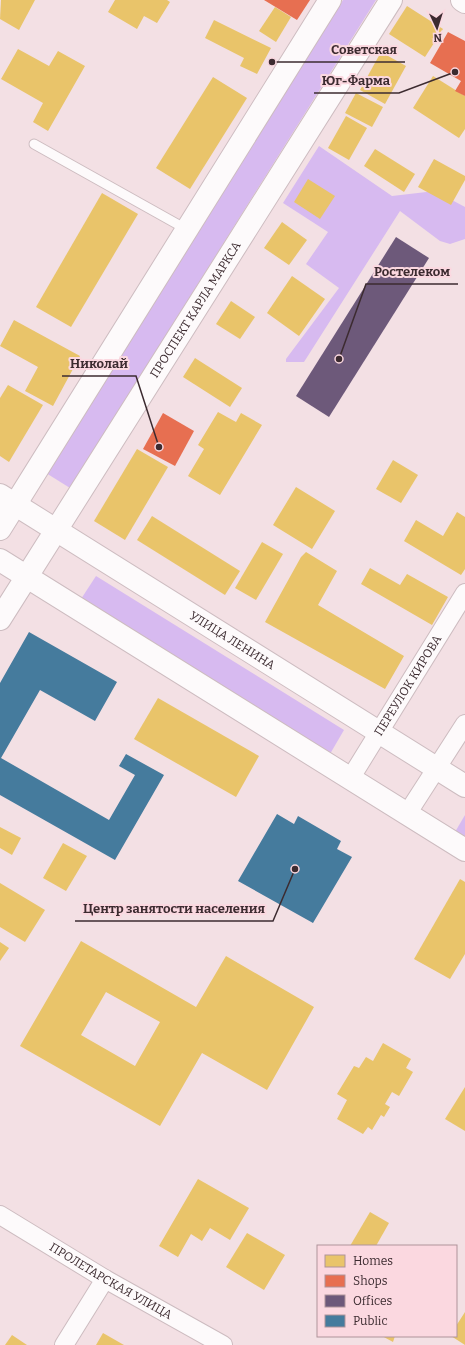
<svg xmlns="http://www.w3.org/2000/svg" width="465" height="1345" font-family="Bitter,serif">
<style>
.green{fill:#d7baf0}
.homes{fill:#e9c46a;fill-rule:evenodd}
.shops{fill:#e76f51}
.offices{fill:#6d597a}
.public{fill:#457b9d}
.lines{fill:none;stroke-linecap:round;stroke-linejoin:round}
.service-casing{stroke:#cdbcc0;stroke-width:11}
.minor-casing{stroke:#cdbcc0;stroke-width:20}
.secondary-casing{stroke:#cdbcc0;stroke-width:24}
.primary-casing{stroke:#cdbcc0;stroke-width:24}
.service{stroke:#fdfafb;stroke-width:9}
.minor{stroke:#fdfafb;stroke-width:18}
.secondary{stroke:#fdfafb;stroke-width:22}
.primary{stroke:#fdfafb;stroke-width:22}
.labels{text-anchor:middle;stroke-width:4;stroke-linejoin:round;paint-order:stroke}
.street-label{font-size:12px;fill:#3c2b30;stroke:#fbd8e0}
.leader{fill:none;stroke:#3c2b30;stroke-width:1.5}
.callout-dot{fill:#3c2b30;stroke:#fbd8e0;stroke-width:1.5}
.callout-label{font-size:13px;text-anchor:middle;font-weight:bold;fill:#3c2b30;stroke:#fbd8e0;stroke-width:4;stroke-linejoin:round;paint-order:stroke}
</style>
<rect width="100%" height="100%" fill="#f3e0e4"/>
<g class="green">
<polygon points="343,0 376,0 70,488 46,473"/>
<polygon points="319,146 392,196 435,191 465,207 465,239 450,244 440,241 400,211 304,362 286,362 286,359 339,288 306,264 328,232 283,203"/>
<polygon points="96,576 344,730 330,754 81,599"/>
<polygon points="465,815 465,838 455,832"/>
</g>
<g class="homes">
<polygon points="1,0 35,0 19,30 0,19"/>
<polygon points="115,0 167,0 170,2 157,23 144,16 137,29 108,12"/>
<polygon points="407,6 443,29 425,57 389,34"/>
<polygon points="275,7 291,17 276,42 259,31"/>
<polygon points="214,20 271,48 257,74 240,66 244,58 205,38"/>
<polygon points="18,49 49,66 58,51 85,66 48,131 33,122 43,103 1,79"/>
<polygon points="381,52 406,66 385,104 360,90"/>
<polygon points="433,76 465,96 465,129 459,138 413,108"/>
<polygon points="213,77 247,98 190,189 156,168"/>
<polygon points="356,93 383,107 372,127 345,113"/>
<polygon points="346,116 367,128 349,160 328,148"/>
<polygon points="375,149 415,174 404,192 364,166"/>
<polygon points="434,159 465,176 465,180 451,205 418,187"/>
<polygon points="308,179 335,196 320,219 294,202"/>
<polygon points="102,193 138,214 71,327 36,307"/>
<polygon points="282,222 307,240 289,265 264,248"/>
<polygon points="292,276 325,299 299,336 267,313"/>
<polygon points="231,301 255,317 240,339 216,324"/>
<polygon points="14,320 80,356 53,406 25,391 38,367 0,346"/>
<polygon points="195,358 242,388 230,407 183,377"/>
<polygon points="8,385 43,405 9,462 0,456 0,398"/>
<polygon points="218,412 236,422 241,413 262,425 220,495 188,476 204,449 198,445"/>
<polygon points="137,449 168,467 125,540 94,521"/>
<polygon points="393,460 418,475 401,503 376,489"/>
<polygon points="296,487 335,511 312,549 273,525"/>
<polygon points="457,512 465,517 465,569 461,575 404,541 416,520 443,536"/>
<polygon points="152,516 240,571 225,595 137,540"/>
<polygon points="262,542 283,554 256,600 235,588"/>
<polygon points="306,552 337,571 318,605 404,656 385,689 265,622 301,557"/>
<polygon points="370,568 400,585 407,574 448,597 432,625 361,584"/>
<polygon points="158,698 259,756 236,797 134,739"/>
<polygon points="0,827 21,838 12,855 0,848"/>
<polygon points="63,843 87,856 66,891 43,878"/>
<polygon points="460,879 465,882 465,954 450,979 414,959"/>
<polygon points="0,883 45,910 25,942 0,927"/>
<path d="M81 941 196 1007 226 956 314 1007 267 1090 202 1053 160 1126 20 1046ZM106 992 160 1022 135 1066 81 1035Z"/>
<polygon points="0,942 9,948 0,961"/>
<polygon points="383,1043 411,1059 406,1068 413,1072 399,1096 392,1092 385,1104 390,1107 384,1117 381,1115 372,1130 368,1127 363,1134 337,1119 347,1100 337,1094 354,1066 359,1068 366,1057 373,1061"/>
<polygon points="465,1087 465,1131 445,1119"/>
<polygon points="198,1179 249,1208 230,1240 210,1228 202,1241 191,1234 178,1257 159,1246"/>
<polygon points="370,1212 389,1223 376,1246 350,1246"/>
<polygon points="247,1233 285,1255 264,1290 226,1267"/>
<polygon points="465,1312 465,1345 451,1336 456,1336 456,1326"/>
<polygon points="103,1333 124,1345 96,1345"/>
<polygon points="12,1335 27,1345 5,1345"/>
<polygon points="382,1336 395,1336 393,1342"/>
</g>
<g class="shops">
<polygon points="264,0 310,0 297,20"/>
<polygon points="448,32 465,41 465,96 455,91 461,81 430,63"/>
<polygon points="163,413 194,431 175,466 143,449"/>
</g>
<polygon class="offices" points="396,237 429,258 329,417 296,396"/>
<g class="public">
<polygon points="29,632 117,682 95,721 40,690 1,758 109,820 135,775 119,766 126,754 164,775 115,860 0,795 0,683"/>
<polygon points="277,814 294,824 298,816 341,841 337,849 352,857 313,923 238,881"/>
</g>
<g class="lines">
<g class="service-casing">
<polyline id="service" points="34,144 186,229"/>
</g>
<g class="minor-casing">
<g id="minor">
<path id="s1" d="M350 779 465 593"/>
<polyline points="407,814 465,724"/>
<path id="s2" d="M0 1215 105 1279 223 1345"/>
<polyline points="64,1345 105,1279"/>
</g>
</g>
<g class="secondary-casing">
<g id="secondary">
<path id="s3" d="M0 495 465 786"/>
<polyline points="0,529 330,0"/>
<polyline points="0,560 465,850"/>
<path id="s4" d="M0 619 391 0"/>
</g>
</g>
<g class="primary-casing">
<polyline id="primary" points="462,0 465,2"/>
</g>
<use href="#service" class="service"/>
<use href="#minor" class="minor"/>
<use href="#secondary" class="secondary"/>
<use href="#primary" class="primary"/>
</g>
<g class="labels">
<g class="street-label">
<text dy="4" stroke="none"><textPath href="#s4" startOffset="366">ПРОСПЕКТ КАРЛА МАРКСА</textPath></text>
<text dy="4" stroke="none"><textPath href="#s3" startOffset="274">УЛИЦА ЛЕНИНА</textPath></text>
<text dy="4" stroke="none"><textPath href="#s1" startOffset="110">ПЕРЕУЛОК КИРОВА</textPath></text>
<text dy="4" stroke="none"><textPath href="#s2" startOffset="129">ПРОЛЕТАРСКАЯ УЛИЦА</textPath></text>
</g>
</g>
<path class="leader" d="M272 62L323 62H405M455 72L399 93H314M339 359L366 284H458M159 447L136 376H62M295 869L273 921H75"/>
<g class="callout-dot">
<circle cx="272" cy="62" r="4"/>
<circle cx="455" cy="72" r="4"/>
<circle cx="339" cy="359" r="4"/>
<circle cx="159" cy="447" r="4"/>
<circle cx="295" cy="869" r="4"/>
</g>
<g class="callout-label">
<text x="364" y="54">Советская</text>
<text x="356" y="85">Юг-Фарма</text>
<text x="412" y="276">Ростелеком</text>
<text x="99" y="368">Николай</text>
<text x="174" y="913">Центр занятости населения</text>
</g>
<rect x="317" y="1245" width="140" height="92" fill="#fbd8e0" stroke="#af939a"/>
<rect x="325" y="1255" width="20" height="12" fill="#e9c46a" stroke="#af939a"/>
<text x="353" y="1265" font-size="12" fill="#3c2b30">Homes</text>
<rect x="325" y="1275" width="20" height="12" fill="#e76f51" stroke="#af939a"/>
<text x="353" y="1285" font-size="12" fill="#3c2b30">Shops</text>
<rect x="325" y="1295" width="20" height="12" fill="#6d597a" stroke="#af939a"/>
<text x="353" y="1305" font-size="12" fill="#3c2b30">Offices</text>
<rect x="325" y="1315" width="20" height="12" fill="#457b9d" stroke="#af939a"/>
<text x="353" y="1325" font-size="12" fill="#3c2b30">Public</text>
<g transform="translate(437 28) rotate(176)" stroke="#fbd8e0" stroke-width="3" paint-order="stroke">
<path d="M0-3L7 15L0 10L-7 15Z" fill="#3c2b30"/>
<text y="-6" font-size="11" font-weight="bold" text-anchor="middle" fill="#3c2b30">N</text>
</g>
</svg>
